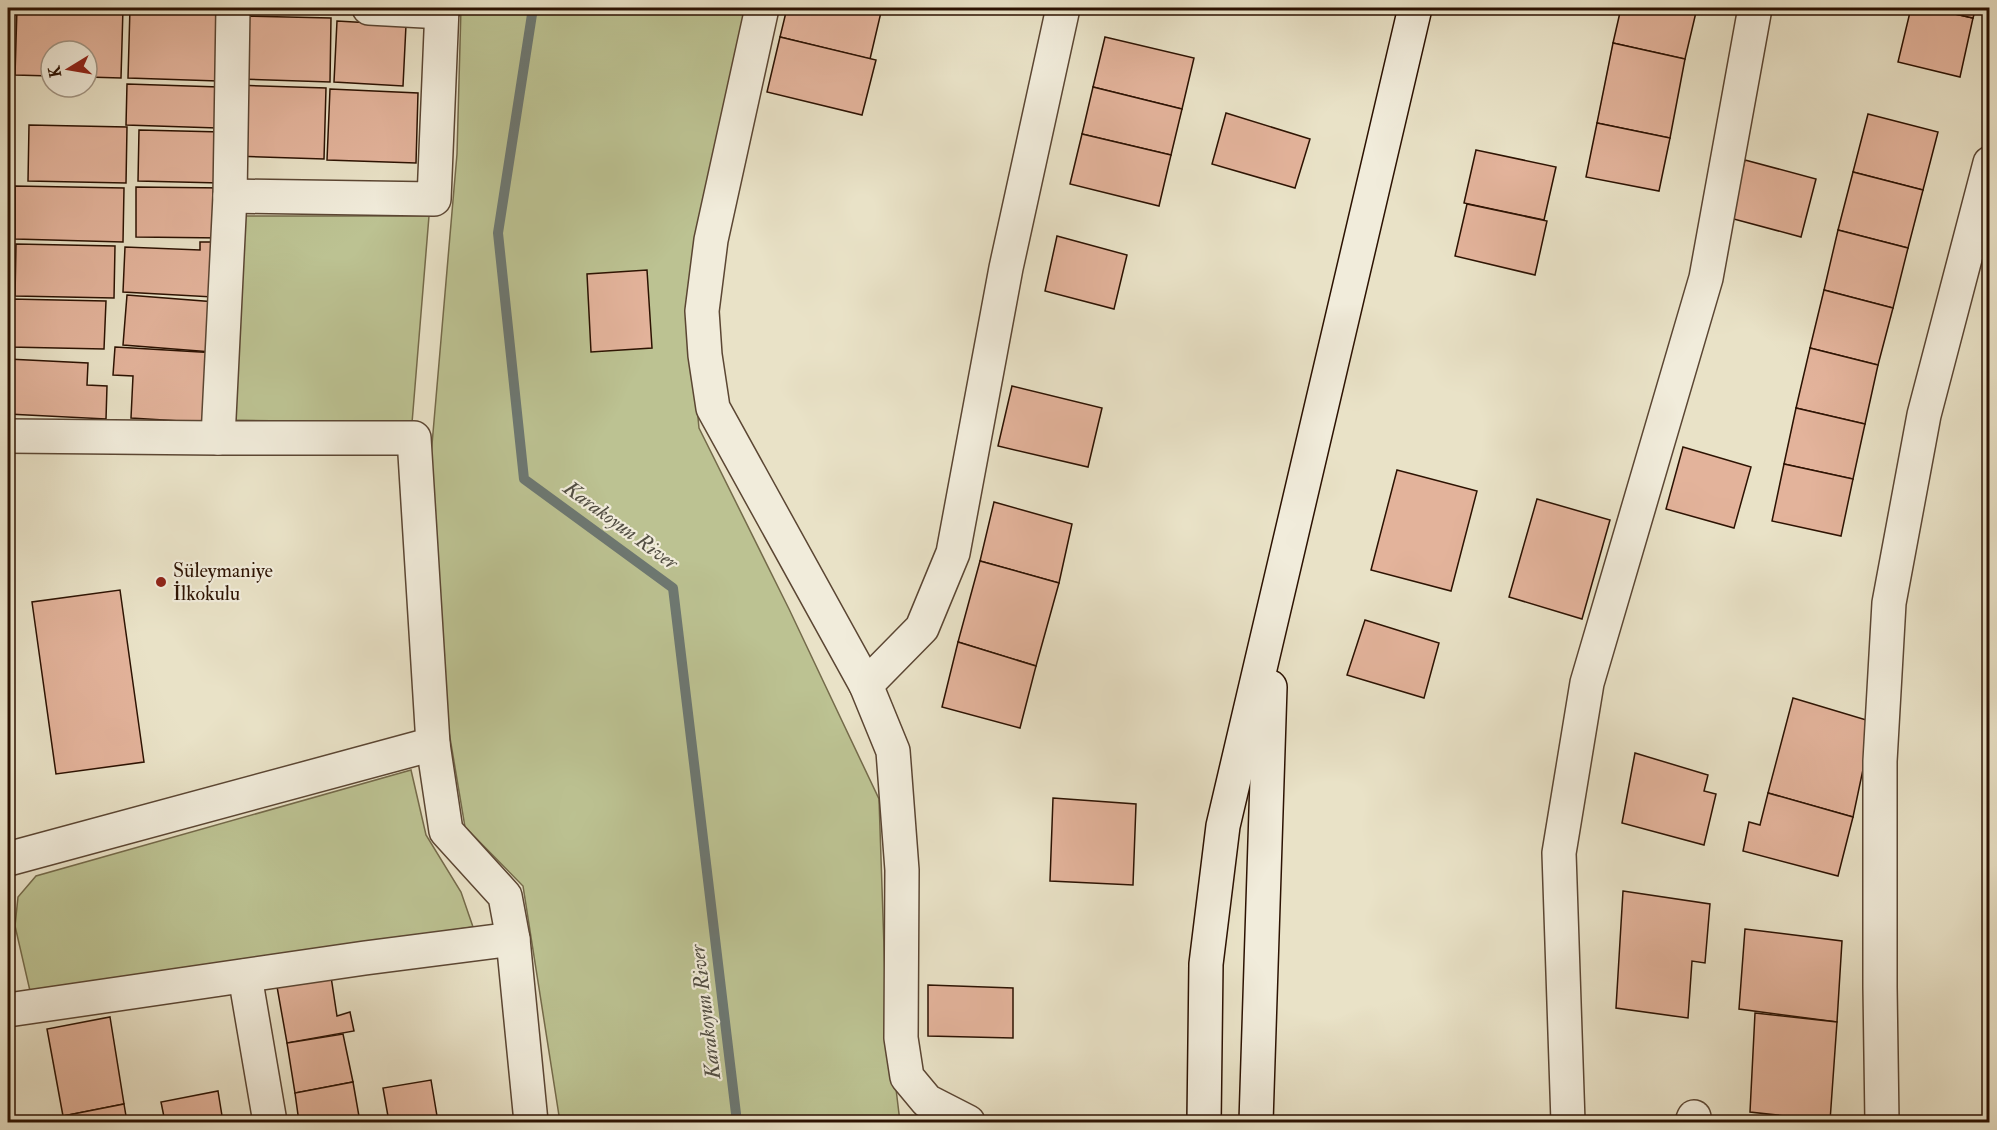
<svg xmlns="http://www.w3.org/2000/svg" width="1997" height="1130" font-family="'IM FELL Double Pica',serif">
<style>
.green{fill:#bcc292;stroke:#746a4a;stroke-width:1.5}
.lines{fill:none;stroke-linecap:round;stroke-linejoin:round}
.stream{stroke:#6d7872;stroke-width:10}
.building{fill:#e3b39b;stroke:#2c1202;stroke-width:1.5}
.street-casing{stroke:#5b4633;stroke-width:36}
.secondary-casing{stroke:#2c1202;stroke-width:36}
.street{stroke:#f1ecdb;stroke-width:33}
.secondary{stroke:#f1ecdb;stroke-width:33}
.poi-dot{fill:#8f2418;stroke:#f1ecdb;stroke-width:2}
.labels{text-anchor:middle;stroke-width:4.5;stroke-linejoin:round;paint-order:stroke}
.poi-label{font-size:20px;fill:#2c1202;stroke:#f1ecdb;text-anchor:start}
.water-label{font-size:21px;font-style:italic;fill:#524e43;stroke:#f1ecdb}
</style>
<rect width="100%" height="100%" fill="#e9e2c7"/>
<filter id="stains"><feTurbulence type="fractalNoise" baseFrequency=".00333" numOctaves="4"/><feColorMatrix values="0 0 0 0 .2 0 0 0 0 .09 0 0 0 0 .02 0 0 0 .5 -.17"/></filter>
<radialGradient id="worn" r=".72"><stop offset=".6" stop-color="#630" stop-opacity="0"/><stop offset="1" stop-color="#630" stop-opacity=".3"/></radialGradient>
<g class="green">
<polygon points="461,8 748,8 687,302 699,428 789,609 879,799 886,1006 900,1122 560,1122 523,886 465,827 442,690 431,456 457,154"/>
<polygon points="243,216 429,216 412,423 229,420"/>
<polygon points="411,770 426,835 461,892 473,927 30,991 15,926 18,897 36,876"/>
</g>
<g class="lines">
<polyline class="stream" points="533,8 498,233 524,479 673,588 737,1122"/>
</g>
<g class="building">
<polygon points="17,8 123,8 121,78 87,77 87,51 51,51 51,76 15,75"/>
<polygon points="130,8 221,8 218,81 128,78"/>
<polygon points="787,8 882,8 870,59 780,37"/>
<polygon points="1621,8 1697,8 1685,59 1613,43"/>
<polygon points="1911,8 1928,8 1973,18 1960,77 1898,62"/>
<polygon points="1928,8 1976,8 1973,18"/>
<polygon points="239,16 331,18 330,82 237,79"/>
<polygon points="337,21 406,25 403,86 334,82"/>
<polygon points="780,37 876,60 862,115 767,92"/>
<polygon points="1105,37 1194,58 1182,109 1093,87"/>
<polygon points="1613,43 1685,59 1670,138 1597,123"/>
<polygon points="127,84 219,87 217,128 126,125"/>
<polygon points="235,85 326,88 324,159 233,156"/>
<polygon points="1093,87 1182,109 1171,155 1082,134"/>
<polygon points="330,89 418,93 416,163 327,160"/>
<polygon points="1226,113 1310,139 1295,188 1212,164"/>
<polygon points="1868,114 1938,132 1923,190 1853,172"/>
<polygon points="1597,123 1670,138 1659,191 1586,177"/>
<polygon points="29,125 127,127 126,183 28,181"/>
<polygon points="139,130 222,132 220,183 138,181"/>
<polygon points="1082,134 1171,155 1159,206 1070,184"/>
<polygon points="1476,150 1556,167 1544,220 1464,203"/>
<polygon points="1745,160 1816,179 1801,237 1730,218"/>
<polygon points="1853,172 1923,190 1908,248 1838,230"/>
<polygon points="15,186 124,188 123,242 15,239"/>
<polygon points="136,187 224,188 223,238 136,237"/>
<polygon points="1467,204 1547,221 1535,275 1455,256"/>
<polygon points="1838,230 1908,248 1893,308 1824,290"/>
<polygon points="1057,236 1127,255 1114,309 1045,291"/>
<polygon points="200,242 216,242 213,297 123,292 125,247 200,250"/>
<polygon points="16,244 115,246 114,298 15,296"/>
<polygon points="647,270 652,348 591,352 587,274"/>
<polygon points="1824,290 1893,308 1878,365 1810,348"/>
<polygon points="127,295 216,302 212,352 123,345"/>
<polygon points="10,299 106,301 104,349 9,347"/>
<polygon points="115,347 217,353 213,423 131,418 133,376 113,375"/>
<polygon points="1810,348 1878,365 1865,424 1796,408"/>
<polygon points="8,359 88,363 87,385 107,386 106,419 8,414"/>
<polygon points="1012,386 1102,408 1088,467 998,446"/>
<polygon points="1796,408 1865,424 1853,479 1784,464"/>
<polygon points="1683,447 1751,467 1734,528 1666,509"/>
<polygon points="1784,464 1853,479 1841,536 1772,521"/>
<polygon points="1397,470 1477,491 1451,591 1371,570"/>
<polygon points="1537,499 1610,520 1582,619 1509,597"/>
<polygon points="994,502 1072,524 1059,583 980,561"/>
<polygon points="980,561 1059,583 1036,666 958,642"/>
<polygon points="120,590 144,762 56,774 32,602"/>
<polygon points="1365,620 1439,643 1424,698 1347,675"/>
<polygon points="958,642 1036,666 1020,728 942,707"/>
<polygon points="1793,698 1873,722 1853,817 1768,793"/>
<polygon points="1635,753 1708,775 1704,791 1716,794 1704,845 1622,823"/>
<polygon points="1768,793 1853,817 1838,876 1743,851 1749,822 1760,825"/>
<polygon points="1053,798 1136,804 1133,885 1050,881"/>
<polygon points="1623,891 1710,904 1705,963 1692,961 1688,1018 1616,1008"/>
<polygon points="1745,929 1842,941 1837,1022 1739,1009"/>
<polygon points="330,970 337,1016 350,1012 354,1031 287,1043 276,981"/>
<polygon points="928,985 1013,988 1013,1038 928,1036"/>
<polygon points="1755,1013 1837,1022 1830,1121 1750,1112"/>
<polygon points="110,1017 124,1104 63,1116 47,1029"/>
<polygon points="343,1034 353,1082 295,1093 287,1043"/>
<polygon points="431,1080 438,1122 389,1122 383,1088"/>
<polygon points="353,1082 360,1122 299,1122 295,1093"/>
<polygon points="218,1091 223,1122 165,1122 161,1102"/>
<polygon points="124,1104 127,1122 64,1122 63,1116"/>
</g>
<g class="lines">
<g class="street-casing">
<g id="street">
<polyline points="233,8 230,196 218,438 414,438 433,744 446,831 505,896 513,939 531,1122"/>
<polyline points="369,8 442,12"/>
<polyline points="762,8 711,240 702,311 705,355 713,408 866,685 893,751 902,870 901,1038 907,1077 927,1101 968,1122"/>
<polyline points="230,196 434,199 442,8"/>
<polyline points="8,436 218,438"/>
<polyline points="866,685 922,628 953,553 1006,268 1063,8"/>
<polyline points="8,859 433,744"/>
<polyline points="245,976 270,1122"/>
<polyline points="8,1010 365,958 513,939"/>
<polyline points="1568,1122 1559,853 1587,683 1706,278 1755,8"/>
<polyline points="1692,1122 1694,1117"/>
<polyline points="1882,1122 1880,987 1880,761 1889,603 1924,415 1990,163"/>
</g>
</g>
<g class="secondary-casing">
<g id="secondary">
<polyline points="1204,1122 1206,964 1223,826 1415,8"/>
<polyline points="1256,1122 1270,687"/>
</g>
</g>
<use href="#street" class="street"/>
<use href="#secondary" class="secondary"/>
</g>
<circle class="poi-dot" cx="161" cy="582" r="6"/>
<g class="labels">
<g class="poi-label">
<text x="173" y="577">Süleymaniye<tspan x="173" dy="23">İlkokulu</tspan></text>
</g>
<g class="water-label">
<text transform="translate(621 525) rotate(36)" y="7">Karakoyun River</text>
<text transform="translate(705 1012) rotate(-97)" y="7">Karakoyun River</text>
</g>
</g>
<rect width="1997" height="1130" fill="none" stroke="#e9e2c7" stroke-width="30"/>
<rect x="9" y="9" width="1979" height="1112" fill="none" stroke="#2c1202" stroke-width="3"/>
<rect x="15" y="15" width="1967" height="1100" fill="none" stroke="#2c1202" stroke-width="1.5"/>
<g transform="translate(69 69) rotate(259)"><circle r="28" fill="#f1ecdb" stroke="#a29584" stroke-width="1.5"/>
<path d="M0-4.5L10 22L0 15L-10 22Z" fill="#8f2418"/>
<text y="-9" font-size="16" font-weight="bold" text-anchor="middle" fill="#2c1202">K</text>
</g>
<rect width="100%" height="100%" filter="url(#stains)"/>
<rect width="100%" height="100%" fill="url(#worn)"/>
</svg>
